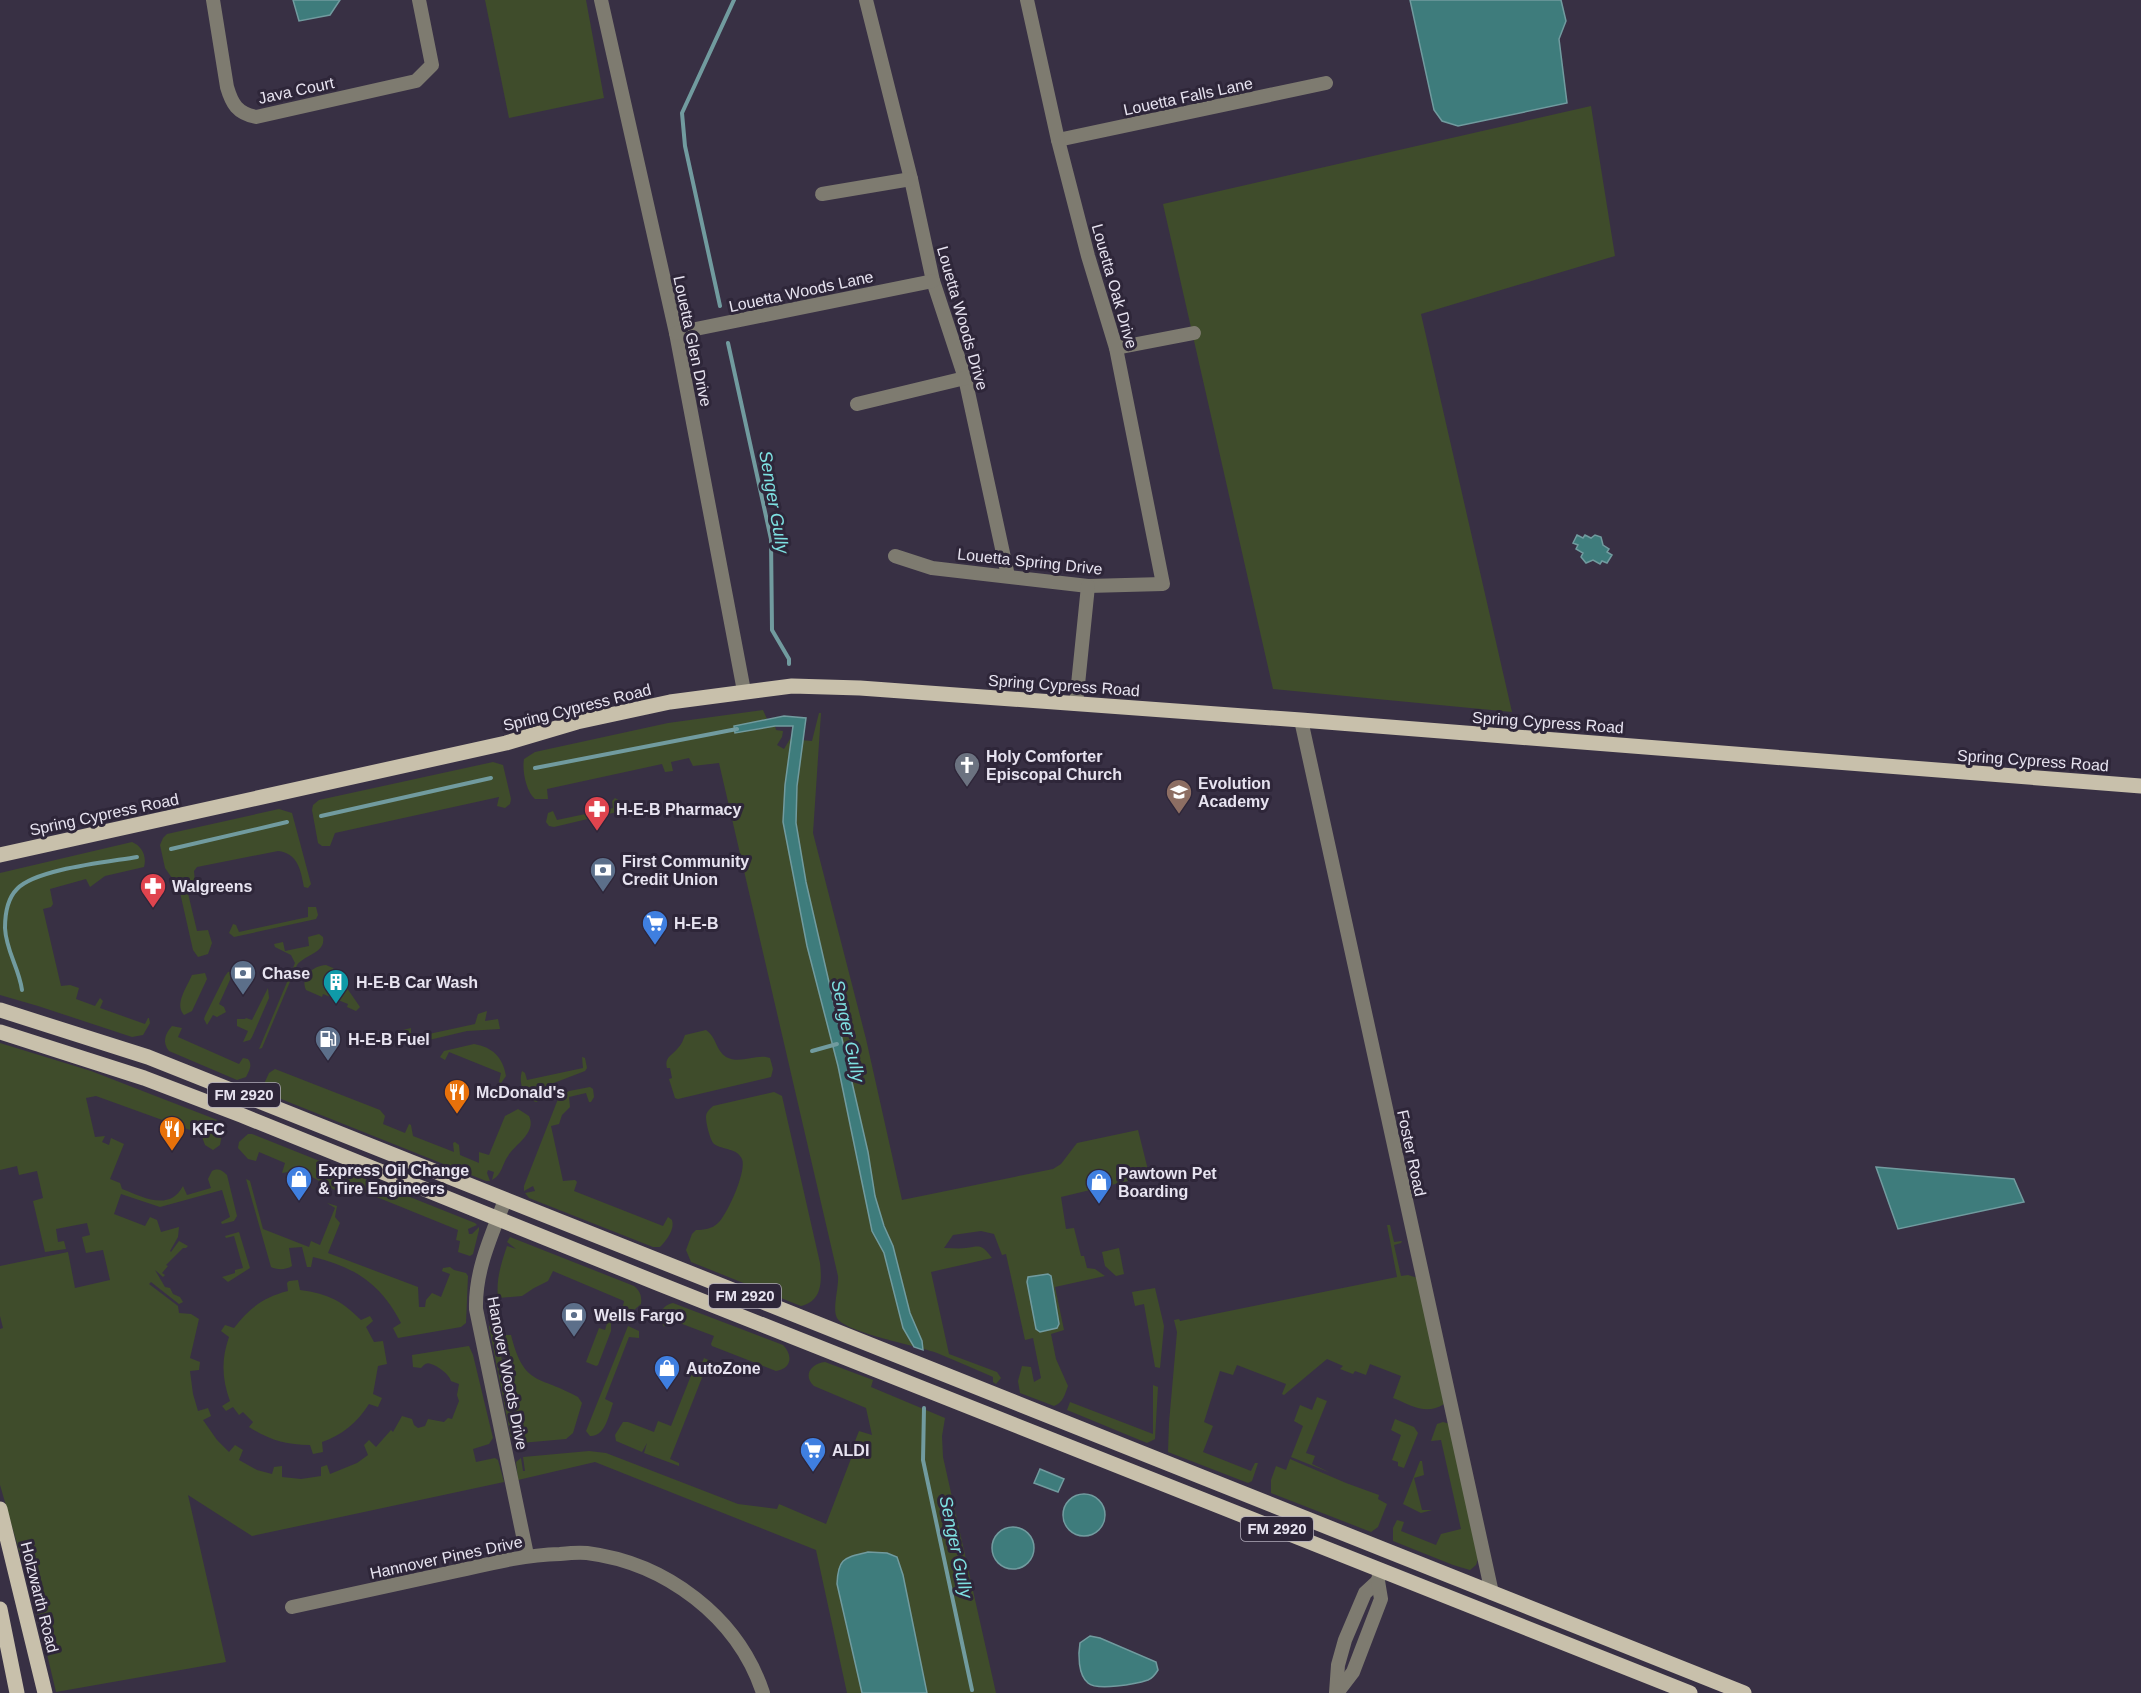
<svg xmlns="http://www.w3.org/2000/svg" width="2141" height="1693" font-family="Helvetica,sans-serif">
<style>
.green{fill:#3f4c2b}
.water{fill:#3e7c7c;stroke:#719b9f;stroke-width:1.5}
.lines{fill:none;stroke-linecap:round;stroke-linejoin:round}
.stream{stroke:#719b9f;stroke-width:4}
.minor{stroke:#7e7b70;stroke-width:14}
.major{stroke:#c8c0ab;stroke-width:15}
.labels{text-anchor:middle;stroke-width:6;stroke-linejoin:round;paint-order:stroke}
.shield{fill:#2e2639;stroke:#b0aab9;stroke-width:1.5}
.shield-label{font-size:15px;font-weight:bold;fill:#e7e3f0}
.street-label{font-size:16px;fill:#e7e3f0;stroke:#2e2639}
.poi-label{font-size:16px;font-weight:bold;fill:#e7e3f0;stroke:#2e2639;text-anchor:start}
.water-label{font-size:18px;font-style:italic;fill:#7ee1e2;stroke:#2e2639}
</style>
<rect width="100%" height="100%" fill="#383044"/>
<g class="green">
<polygon points="485,0 586,0 604,98 509,118"/>
<polygon points="1591,106 1615,256 1421,314 1512,712 1273,689 1163,204"/>
<path d="M763 710 767 719 774 721 776 730 783 731 782 737 777 745 784 749 790 739 812 741 819 713H821L813 833 866 1039 902 1200 1053 1169 1061 1164 1077 1143 1138 1130 1148 1170 1127 1174 1128 1181 1061 1197 1066 1229 1074 1228 1081 1256H1084L1087 1268 1095 1269 1105 1276 1055 1287 1064 1330 1051 1334 1056 1359 1068 1386C1065 1394 1063 1403 1054 1406L1020 1393 1018 1381 1022 1366 1031 1367 1034 1382 1041 1378 1033 1338 1025 1340 1006 1254 1002 1255 994 1234 981 1231 953 1235 944 1248C951 1248 959 1249 966 1248 981 1246 981 1244 992 1258L931 1272 949 1354 997 1372 1001 1378 996 1384 993 1382V1377C975 1369 956 1361 937 1353 919 1346 846 1333 837 1318 832 1309 839 1288 838 1276L719 763 693 766 689 758 671 762 673 771 665 772 662 764 547 789 548 799H535C526 791 522 771 524 759L535 752 668 723Z"/>
<polygon points="493,762 503,765 511,799 510,804 505,808 497,806 499,797 335,833 330,846 322,846 318,843 312,810 313,805 319,800"/>
<polygon points="615,798 620,801 621,806 617,812 554,827 549,826 546,822 548,813 553,811 557,820 595,812 594,803 598,804 601,811 613,808 612,801"/>
<path d="M279 809 292 813 311 884 308 888 304 887C301 871 298 853 278 851L197 867 194 871 195 882 186 885 197 931 208 930 212 943 208 954 198 957 193 950 179 888 165 868 160 845 163 838 167 834Z"/>
<path d="M132 842C142 846 147 856 144 867L105 876 90 887 86 879 50 889 53 904 51 907 43 909 61 986 70 985 79 988 76 999 95 1006 100 998 103 1001 100 1008 145 1024 148 1018H149L150 1023 143 1035 132 1037 38 1006 0 995V873Z"/>
<polygon points="308,907 316,907 318,915 316,919 234,937 229,933 233,924 236,925 239,932 308,917"/>
<path d="M319 934 323 937C326 953 306 954 297 965L262 1048 259 1049 295 963 291 955 275 947 274 944 283 942 285 951 309 946 308 937Z"/>
<path d="M326 965 333 968 360 1007 356 1011 347 1007 348 1004 323 994 322 997 306 990C300 976 313 966 326 965Z"/>
<polygon points="234,971 219,1004 224,1007 226,1012 217,1017 213,1015 207,1025 204,1019 205,1016 225,976 228,972"/>
<path d="M205 973 207 979 192 1011 184 1015C174 1004 187 987 192 975Z"/>
<polygon points="268,988 269,998 252,1037 250,1040 243,1042 248,1031 237,1026 237,1019 245,1019 246,1018 252,1020"/>
<polygon points="487,1011 485,1021 498,1019 500,1029 467,1031 412,1044 407,1043 401,1035 403,1030 411,1028 411,1035 415,1037 475,1024 478,1014"/>
<path d="M172 1026 182 1028 178 1037 239 1064 243 1058 248 1059C253 1065 249 1071 246 1077L237 1080 169 1051C162 1042 165 1034 172 1026Z"/>
<path d="M706 1030C716 1036 716 1051 726 1057 741 1065 756 1053 770 1058L773 1069 771 1077 678 1099 675 1098 669 1079 672 1078 670 1068H667C664 1057 672 1056 678 1048 682 1044 683 1040 685 1035Z"/>
<path d="M0 1043 91 1071 220 1121 223 1128 220 1145 213 1150 205 1145 201 1134 96 1096 86 1098 95 1137 105 1136 102 1142 109 1145 111 1138 124 1144 110 1179 120 1183 122 1189C143 1197 169 1212 183 1186L187 1195 211 1188 208 1179 212 1171C218 1168 222 1170 227 1175L237 1216 234 1221 222 1224 221 1222 230 1217 222 1190 160 1207 121 1194 114 1214 145 1226 150 1217 157 1220 161 1232 179 1227 178 1237 170 1251 171 1252 179 1241 188 1246 186 1248H183L166 1265 168 1266 162 1273 165 1275 163 1277 155 1270 165 1287 170 1288 173 1294 180 1297 183 1302 179 1304 151 1282 149 1284 178 1306 179 1313 191 1314 199 1319 190 1358 200 1362 199 1370 190 1371 193 1394 198 1411 208 1408 211 1416 203 1420 217 1440 229 1452 235 1445 243 1450 239 1460 257 1470 272 1474 274 1467 282 1466V1477L301 1479 321 1476V1467L327 1465 330 1474 357 1463 368 1455 364 1445 369 1440 376 1447 391 1430 393 1432 402 1416 412 1419 414 1425 418 1428 425 1426 428 1419 444 1422 448 1418 452 1419 459 1401 457 1395 459 1384 451 1381C449 1374 438 1366 431 1364 426 1362 424 1365 421 1368L413 1367 412 1355 469 1346 473 1355 493 1438 489 1444 473 1449 476 1462 495 1458 498 1460 504 1482 252 1536 188 1495 226 1662 56 1692 38 1616 0 1485V1329L3 1328 0 1316V1266L68 1252 75 1288 110 1280 103 1250 86 1253 82 1237 90 1235 87 1223 56 1229 58 1242 64 1241 66 1249 45 1252 33 1201 43 1198 37 1171 19 1175 17 1166 0 1170Z"/>
<path d="M474 1044C492 1047 503 1057 506 1076L501 1083 499 1082 501 1073 449 1052 445 1060 440 1057 444 1051Z"/>
<path d="M582 1057 585 1058 587 1068 585 1071 546 1086 537 1102C524 1100 518 1083 522 1071L525 1073 527 1080 583 1068Z"/>
<path d="M275 1069 380 1110 385 1116 383 1124 405 1133 409 1124 411 1125 413 1136 454 1152 453 1143 455 1142 459 1145 460 1155 479 1163V1152L489 1155 505 1116 518 1109 529 1116C537 1133 515 1144 508 1156 502 1164 502 1175 492 1180L494 1172 488 1170 487 1173 490 1181H486L266 1093 264 1084 269 1073Z"/>
<path d="M590 1087 593 1089 594 1097 591 1102H589L586 1093 569 1097 570 1107 562 1115 559 1124 551 1126 563 1181 575 1180 577 1182 574 1191 663 1226 668 1217 672 1220C675 1229 667 1240 660 1247H653L529 1198 525 1193 535 1191 533 1186 524 1191V1186L558 1099 569 1091Z"/>
<path d="M774 1092 782 1096 820 1263C822 1282 822 1301 801 1306L691 1262 686 1250 692 1234 696 1230C704 1230 712 1229 718 1223 727 1215 747 1171 742 1159 737 1148 723 1150 714 1144 710 1140 706 1123 706 1117 706 1112 710 1109 713 1106Z"/>
<path d="M248 1134H252L475 1223 477 1225 468 1229 469 1234H472L479 1227V1230L473 1254 470 1256 458 1252 460 1241 456 1240 458 1230 352 1187 347 1196C326 1188 308 1167 282 1173L285 1163 259 1152 256 1161 248 1159 238 1148 239 1142Z"/>
<path d="M246 1179 250 1181 263 1229 309 1247 311 1241 320 1245 335 1208 327 1203 337 1206 335 1217 340 1223 328 1253 418 1287 419 1307H425L426 1300 432 1293 441 1297 450 1274 442 1271 443 1268 450 1267 454 1270 466 1273 468 1276 466 1323 461 1327 398 1338 393 1328 401 1323C381 1284 355 1267 313 1257L311 1267H307L302 1247 289 1248 292 1266C286 1270 277 1270 271 1267Z"/>
<path d="M1387 1225H1390L1394 1242 1402 1241 1401 1243 1394 1245 1401 1276 1408 1275 1418 1278 1444 1404C1426 1416 1411 1405 1393 1398L1401 1376 1370 1364 1366 1375 1355 1371 1353 1374 1340 1369 1343 1366 1327 1359 1284 1395 1282 1394 1286 1384 1237 1365 1233 1375 1220 1371 1204 1422 1213 1426 1203 1452 1251 1471 1255 1463H1258L1252 1481 1248 1483 1168 1452 1169 1423 1177 1332 1174 1320 1179 1319 1180 1321 1397 1277Z"/>
<polygon points="239,1232 250,1268 228,1282 222,1277 235,1273 235,1270 243,1268 234,1236 226,1238 225,1236"/>
<path d="M510 1237 634 1286C640 1291 642 1296 641 1304L633 1311H622L624 1301 553 1271 548 1281 534 1288 522 1296 498 1298C496 1279 501 1264 507 1246L516 1249 507 1242Z"/>
<polygon points="1119,1248 1124,1274 1116,1276 1105,1266 1102,1252"/>
<path d="M298 1280 300 1290C328 1294 341 1300 361 1320L370 1316 373 1321 366 1327 374 1342 383 1341 387 1364 378 1366 373 1394 382 1398 378 1407 369 1404C357 1423 342 1435 322 1442L323 1452 313 1454 310 1445C286 1445 269 1440 249 1427L253 1422 243 1412 239 1415 233 1407 226 1411 222 1406 230 1401C222 1379 221 1360 229 1337L221 1331 225 1325 234 1328C249 1308 264 1297 288 1291L287 1283 289 1281Z"/>
<polygon points="1155,1288 1164,1326 1160,1368 1155,1367 1144,1304 1135,1306 1132,1292"/>
<path d="M673 1303 783 1345C793 1355 792 1369 776 1371L712 1346 711 1344 714 1336 669 1319 664 1327C658 1316 660 1306 673 1303Z"/>
<polygon points="495,1317 495,1324 518,1443 511,1438 489,1327 491,1319"/>
<polygon points="608,1320 611,1321 611,1331 598,1365 596,1366 586,1362 599,1328 605,1330"/>
<path d="M628 1326 639 1331V1338L629 1337 605 1399 613 1403C609 1415 605 1437 590 1436L586 1431Z"/>
<path d="M500 1335H511C524 1387 539 1375 578 1397L582 1403 573 1433 566 1439 521 1443Z"/>
<polygon points="704,1358 719,1365 717,1368 707,1365 670,1459 679,1463 679,1466 644,1453 647,1443 642,1452 616,1441 615,1435 623,1422 628,1422 654,1432 658,1421 671,1426 694,1368 699,1370"/>
<path d="M825 1362 873 1380 871 1387 945 1418 942 1436 943 1457 996 1693H847L816 1550 595 1462 518 1480 516 1462 521 1458 523 1471H525L523 1457 589 1451 606 1453 738 1504 777 1509 779 1504 826 1524 852 1456 856 1457 861 1444 855 1441 859 1431 872 1435 866 1408 814 1386C802 1375 812 1363 825 1362Z"/>
<polygon points="1153,1385 1158,1387 1155,1439 1147,1443 1067,1410 1070,1402 1153,1434"/>
<polygon points="1317,1397 1327,1401 1306,1453 1315,1456 1312,1464 1331,1473 1291,1457 1303,1426 1294,1421 1300,1405 1312,1410"/>
<polygon points="1395,1419 1414,1427 1418,1433 1404,1468 1398,1466 1398,1462 1392,1460 1401,1435 1391,1430"/>
<polygon points="1443,1422 1450,1424 1478,1559 1476,1565 1470,1570 1453,1565 1393,1541 1393,1528 1397,1520 1404,1522 1401,1531 1436,1545 1441,1534 1461,1529 1441,1440 1431,1441 1437,1424"/>
<polygon points="1290,1459 1346,1483 1379,1495 1378,1499 1387,1504 1378,1527 1371,1532 1271,1493 1271,1480 1276,1466 1286,1470"/>
<polygon points="1420,1461 1422,1461 1424,1475 1414,1478 1422,1510 1432,1510 1421,1513 1403,1504"/>
</g>
<g class="water">
<polygon points="293,0 340,0 330,15 299,21"/>
<polygon points="1410,0 1561,0 1566,21 1559,39 1567,103 1458,126 1442,121 1434,110"/>
<polygon points="1577,535 1583,538 1585,535 1591,538 1595,535 1601,537 1603,545 1609,549 1607,552 1612,555 1607,563 1602,561 1600,564 1593,560 1586,563 1581,557 1583,553 1576,549 1578,545 1573,543"/>
<polygon points="784,716 806,718 797,786 796,823 806,882 868,1152 875,1196 884,1226 893,1246 910,1313 922,1341 923,1350 914,1347 903,1328 884,1253 872,1231 838,1066 807,946 783,822 785,785 793,726 775,726 735,733 734,726"/>
<polygon points="1876,1167 2014,1179 2024,1202 1898,1229"/>
<polygon points="1048,1274 1051,1276 1059,1324 1057,1328 1040,1332 1036,1329 1027,1282 1028,1277"/>
<polygon points="1040,1469 1064,1479 1058,1492 1034,1483"/>
<circle cx="1084" cy="1515" r="21"/>
<circle cx="1013" cy="1548" r="21"/>
<path d="M868 1552 887 1553 897 1557 903 1575 927 1693H862L837 1584C838 1557 845 1558 868 1552Z"/>
<path d="M1090 1636 1100 1638 1156 1662 1158 1670C1155 1675 1153 1678 1148 1680 1136 1684 1097 1691 1088 1683 1078 1675 1078 1654 1080 1643Z"/>
</g>
<g class="lines">
<g class="stream">
<polyline points="720,306 685,146 682,113 734,0"/>
<polyline points="728,343 771,539 772,630 789,659 789,664"/>
<polyline points="535,768 737,729"/>
<polyline points="321,816 491,778"/>
<polyline points="171,849 287,822"/>
<path d="M22 990C19 968 6 951 5 928 5 916 7 899 17 889 36 869 108 862 137 857"/>
<polyline points="812,1051 837,1044"/>
<polyline points="924,1408 923,1460 972,1690"/>
</g>
<g class="minor">
<path d="M213 0 227 87C232 104 237 113 256 117L416 81 432 65 419 0"/>
<polyline points="601,0 676,333 744,691"/>
<polyline points="866,0 911,179 933,281 965,378 1008,576"/>
<polyline points="1058,140 1326,83"/>
<polyline points="822,194 911,179"/>
<polyline points="676,333 933,281"/>
<polyline points="1116,348 1194,333"/>
<polyline points="857,404 965,378"/>
<polyline points="895,556 932,568 1088,586 1163,584 1116,348 1088,256 1058,140 1027,0"/>
<polyline points="1076,704 1088,586"/>
<polyline points="1301,720 1492,1593"/>
<path d="M505 1200C491 1237 475 1270 476 1309L527 1555"/>
<path d="M292 1607C347 1595 402 1583 457 1571 492 1563 524 1555 560 1554 569 1553 579 1552 587 1553 666 1563 738 1617 763 1693"/>
<polyline points="1336,1693 1338,1665 1345,1640 1365,1593 1378,1581"/>
<polyline points="1337,1693 1353,1672 1381,1599 1378,1581 1380,1570"/>
</g>
<g class="major">
<polyline points="0,855 506,743 577,722 670,702 792,686 860,688 1301,720 2141,786"/>
<polyline points="0,1010 148,1057 1744,1693"/>
<polyline points="0,1032 144,1078 241,1115 657,1283 1690,1693"/>
<polyline points="0,1509 45,1693"/>
<polyline points="0,1609 17,1693"/>
</g>
</g>
<defs>
<g id="church-pin" transform="scale(1.35)"><path d="M0 17L-7.5 6A9.5 9.5 0 1 1 7.5 6Z" fill="#6b7280" stroke="#2e2639"/><path d="M-1.2-6h2.4v3.5h3.3v2.4h-3.3V6h-2.4V-.1h-3.3v-2.4h3.3Z" fill="#fff"/></g>
<g id="school-pin" transform="scale(1.35)"><path d="M0 17L-7.5 6A9.5 9.5 0 1 1 7.5 6Z" fill="#8d6e63" stroke="#2e2639"/><path d="M0-5L7-2L0 1L-7-2ZM-4 1L0 2.5L4 1V4Q0 6-4 4Z" fill="#fff"/></g>
<g id="pharmacy-pin" transform="scale(1.35)"><path d="M0 17L-7.5 6A9.5 9.5 0 1 1 7.5 6Z" fill="#e0444e" stroke="#2e2639"/><path d="M-2-6h4v4h4v4h-4v4h-4v-4h-4v-4h4Z" fill="#fff"/></g>
<g id="bank-pin" transform="scale(1.35)"><path d="M0 17L-7.5 6A9.5 9.5 0 1 1 7.5 6Z" fill="#5c6f8a" stroke="#2e2639"/><path d="M-6-4H6V4H-6ZM0-2.3a2.3 2.3 0 1 0 0 4.6a2.3 2.3 0 1 0 0-4.6Z" fill="#fff"/></g>
<g id="supermarket-pin" transform="scale(1.35)"><path d="M0 17L-7.5 6A9.5 9.5 0 1 1 7.5 6Z" fill="#3f7fe0" stroke="#2e2639"/><path d="M-6-5.5h2.5l.6 2H6L4.5 2H-2.5L-4.4-4H-6ZM-1.5 3.2a1.3 1.3 0 1 0 .1 0ZM3 3.2a1.3 1.3 0 1 0 .1 0Z" fill="#fff"/></g>
<g id="building-pin" transform="scale(1.35)"><path d="M0 17L-7.5 6A9.5 9.5 0 1 1 7.5 6Z" fill="#0f9aa8" stroke="#2e2639"/><path d="M-4-6H4V6H1V3H-1V6H-4ZM-2.5-4.3h1.7v1.8h-1.7ZM.8-4.3h1.7v1.8H.8ZM-2.5-1h1.7V.8h-1.7ZM.8-1h1.7V.8H.8Z" fill="#fff"/></g>
<g id="fuel-pin" transform="scale(1.35)"><path d="M0 17L-7.5 6A9.5 9.5 0 1 1 7.5 6Z" fill="#5c6f8a" stroke="#2e2639"/><path d="M-5.5-6h7V0h2V4h1.3V-2.5L3-4.5l.8-.8L6-3V5H2.5V1h-1V6h-7ZM-4.2-4.7v3.2H.2V-4.7Z" fill="#fff"/></g>
<g id="restaurant-pin" transform="scale(1.35)"><path d="M0 17L-7.5 6A9.5 9.5 0 1 1 7.5 6Z" fill="#e8710a" stroke="#2e2639"/><path d="M-5-6h1v4h1v-4h1v4h1v-4h1v5L-1.5 .5V6h-2V.5L-5-1ZM5-6V6H3V1.5H1.5Q1.5-4 5-6Z" fill="#fff"/></g>
<g id="shop-pin" transform="scale(1.35)"><path d="M0 17L-7.5 6A9.5 9.5 0 1 1 7.5 6Z" fill="#3f7fe0" stroke="#2e2639"/><path d="M-5-2.5h2.3a2.7 3.5 0 0 1 5.4 0H5L5.5 6h-11ZM-1.5-2.5h3a1.5 2.3 0 0 0-3 0Z" fill="#fff"/></g>
</defs>
<g fill-rule="evenodd">
<use href="#church-pin" x="967" y="765"/>
<use href="#school-pin" x="1179" y="792"/>
<use href="#pharmacy-pin" x="597" y="809"/>
<use href="#bank-pin" x="603" y="870"/>
<use href="#pharmacy-pin" x="153" y="886"/>
<use href="#supermarket-pin" x="655" y="923"/>
<use href="#bank-pin" x="243" y="973"/>
<use href="#building-pin" x="336" y="982"/>
<use href="#fuel-pin" x="328" y="1039"/>
<use href="#restaurant-pin" x="457" y="1092"/>
<use href="#restaurant-pin" x="172" y="1129"/>
<use href="#shop-pin" x="299" y="1179"/>
<use href="#shop-pin" x="1099" y="1182"/>
<use href="#bank-pin" x="574" y="1315"/>
<use href="#shop-pin" x="667" y="1368"/>
<use href="#supermarket-pin" x="813" y="1450"/>
</g>
<g class="labels">
<g class="shield">
<rect x="208" y="1083" width="72" height="24" rx="4.5"/>
<rect x="709" y="1284" width="72" height="24" rx="4.5"/>
<rect x="1241" y="1517" width="72" height="24" rx="4.5"/>
</g>
<g class="shield-label">
<text x="244" y="1100">FM 2920</text>
<text x="745" y="1301">FM 2920</text>
<text x="1277" y="1534">FM 2920</text>
</g>
<g class="street-label">
<text transform="translate(296 90) rotate(-12)" y="6">Java Court</text>
<text transform="translate(1188 96) rotate(-12)" y="6">Louetta Falls Lane</text>
<text transform="translate(1115 286) rotate(74)" y="6">Louetta Oak Drive</text>
<text transform="translate(801 291) rotate(-12)" y="6">Louetta Woods Lane</text>
<text transform="translate(963 318) rotate(74)" y="6">Louetta Woods Drive</text>
<text transform="translate(693 341) rotate(78)" y="6">Louetta Glen Drive</text>
<text transform="translate(1030 561) rotate(6)" y="6">Louetta Spring Drive</text>
<text transform="translate(1064 685) rotate(4)" y="6">Spring Cypress Road</text>
<text transform="translate(577 707) rotate(-14)" y="6">Spring Cypress Road</text>
<text transform="translate(1548 722) rotate(4)" y="6">Spring Cypress Road</text>
<text transform="translate(2033 760) rotate(4)" y="6">Spring Cypress Road</text>
<text transform="translate(104 814) rotate(-12)" y="6">Spring Cypress Road</text>
<text transform="translate(1412 1153) rotate(78)" y="6">Foster Road</text>
<text transform="translate(508 1373) rotate(79)" y="6">Hanover Woods Drive</text>
<text transform="translate(446 1557) rotate(-12)" y="6">Hannover Pines Drive</text>
<text transform="translate(40 1597) rotate(76)" y="6">Holzwarth Road</text>
</g>
<g class="poi-label">
<text x="986" y="762">Holy Comforter<tspan x="986" dy="18">Episcopal Church</tspan></text>
<text x="1198" y="789">Evolution<tspan x="1198" dy="18">Academy</tspan></text>
<text x="616" y="815">H-E-B Pharmacy</text>
<text x="622" y="867">First Community<tspan x="622" dy="18">Credit Union</tspan></text>
<text x="172" y="892">Walgreens</text>
<text x="674" y="929">H-E-B</text>
<text x="262" y="979">Chase</text>
<text x="356" y="988">H-E-B Car Wash</text>
<text x="348" y="1045">H-E-B Fuel</text>
<text x="476" y="1098">McDonald's</text>
<text x="192" y="1135">KFC</text>
<text x="318" y="1176">Express Oil Change<tspan x="318" dy="18">&amp; Tire Engineers</tspan></text>
<text x="1118" y="1179">Pawtown Pet<tspan x="1118" dy="18">Boarding</tspan></text>
<text x="594" y="1321">Wells Fargo</text>
<text x="686" y="1374">AutoZone</text>
<text x="832" y="1456">ALDI</text>
</g>
<g class="water-label">
<text transform="translate(774 502) rotate(80)" y="6">Senger Gully</text>
<text transform="translate(848 1031) rotate(78)" y="6">Senger Gully</text>
<text transform="translate(956 1547) rotate(78)" y="6">Senger Gully</text>
</g>
</g>
</svg>
